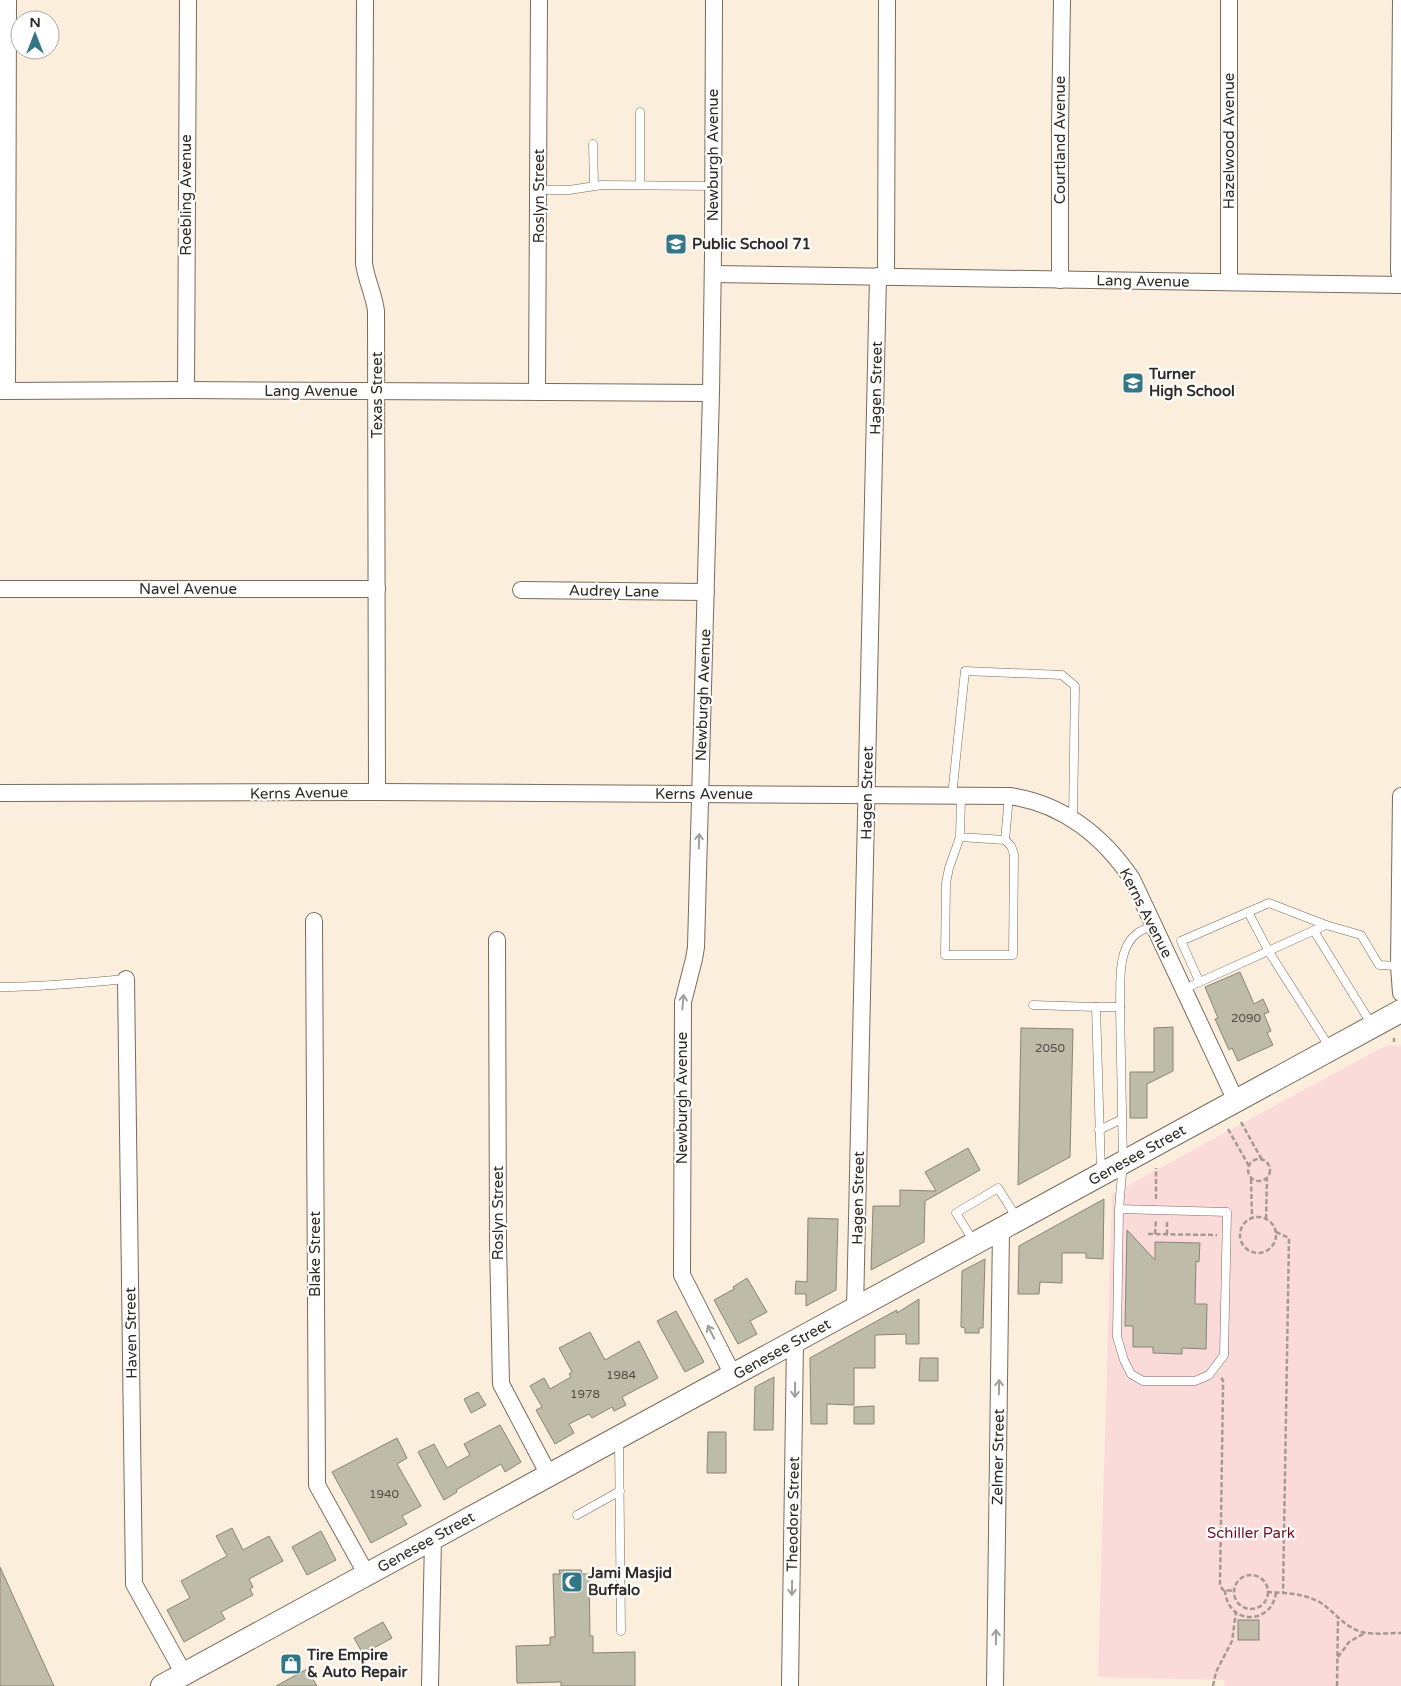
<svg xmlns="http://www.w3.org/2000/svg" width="1401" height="1686" font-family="'Varela Round',sans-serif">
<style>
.green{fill:#fbdada}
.building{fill:#bebca9;stroke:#878573}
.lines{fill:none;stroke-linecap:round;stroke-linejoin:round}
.service-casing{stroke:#776b5c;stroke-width:9}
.minor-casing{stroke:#776b5c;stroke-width:18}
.secondary-casing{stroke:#776b5c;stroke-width:24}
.path{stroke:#a49a8d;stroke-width:2.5;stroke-dasharray:5 2.5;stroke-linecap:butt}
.service{stroke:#fff;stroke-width:8}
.minor{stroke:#fff;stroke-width:16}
.secondary{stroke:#fff;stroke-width:22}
.oneway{stroke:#a19f9c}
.labels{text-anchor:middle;stroke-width:4.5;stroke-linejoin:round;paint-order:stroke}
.number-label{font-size:12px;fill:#534e45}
.street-label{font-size:15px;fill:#2f2a24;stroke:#fff}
.poi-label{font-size:15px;font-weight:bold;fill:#2f2a24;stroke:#fff;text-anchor:start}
.park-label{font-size:15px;fill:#740f23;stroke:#fff}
</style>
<rect width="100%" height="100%" fill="#fceedd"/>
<polygon class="green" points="1390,1045 1401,1046 1401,1686 1224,1686 1225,1680 1098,1677 1112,1194 1381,1048"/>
<g class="building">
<polygon points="1240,972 1254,1004 1263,999 1269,1012 1264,1014 1271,1031 1267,1033 1273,1045 1238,1061 1232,1048 1229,1050 1215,1019 1218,1018 1205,987"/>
<polygon points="1173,1027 1173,1071 1147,1084 1147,1118 1130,1118 1130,1072 1154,1072 1154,1028"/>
<polygon points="1021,1028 1073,1029 1070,1157 1018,1185"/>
<polygon points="968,1148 980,1170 925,1201 924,1242 871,1270 873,1206 900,1206 900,1190 936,1191 925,1172"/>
<polygon points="1104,1199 1103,1259 1086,1258 1086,1253 1062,1253 1062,1283 1040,1282 1039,1294 1018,1294 1019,1246"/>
<polygon points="808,1218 838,1219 836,1290 806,1306 806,1294 795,1294 796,1281 807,1282"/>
<polygon points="1127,1230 1155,1260 1155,1242 1200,1243 1199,1262 1196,1261 1195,1304 1207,1304 1206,1349 1182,1348 1182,1354 1153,1353 1153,1347 1133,1347 1133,1326 1125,1326"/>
<polygon points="985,1259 983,1328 979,1328 979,1333 965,1333 965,1328 961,1327 962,1271"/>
<polygon points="747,1278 767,1312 750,1321 757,1334 738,1344 714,1300 734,1289 733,1287"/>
<polygon points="919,1299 919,1344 906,1344 906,1334 875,1335 875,1368 854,1368 854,1405 827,1404 827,1424 811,1424 810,1358 875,1322 897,1310 897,1313"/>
<polygon points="676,1311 704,1362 685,1372 657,1321"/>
<polygon points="590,1332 605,1360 639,1341 658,1378 622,1397 626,1405 614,1411 612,1407 592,1418 589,1414 569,1424 574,1433 555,1444 536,1410 542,1407 530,1386 544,1378 550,1389 571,1377 569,1374 572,1372 559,1348"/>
<polygon points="920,1358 938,1358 938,1381 919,1381"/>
<polygon points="774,1377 773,1430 754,1430 755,1387"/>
<polygon points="478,1392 486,1405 471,1413 464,1399"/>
<polygon points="874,1406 874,1424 854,1424 854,1407"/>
<polygon points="500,1425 521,1462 505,1472 501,1464 456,1490 457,1492 444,1500 418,1452 434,1444 447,1468 470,1455 464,1444"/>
<polygon points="708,1432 726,1432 726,1473 707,1473"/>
<polygon points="397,1438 407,1458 397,1464 421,1506 402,1516 407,1524 371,1543 332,1472"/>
<polygon points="232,1528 243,1550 269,1536 283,1561 249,1579 253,1587 250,1589 253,1595 221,1612 225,1619 184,1642 167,1610 190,1598 181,1581 227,1556 216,1536"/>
<polygon points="321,1531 336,1560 307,1575 292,1547"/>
<polygon points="0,1567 54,1686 0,1686"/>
<polygon points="559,1570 581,1570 582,1574 589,1574 590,1636 593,1636 593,1653 635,1652 635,1686 561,1686 561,1682 517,1683 516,1646 550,1645 550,1637 555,1637 553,1574 560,1574"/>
<rect x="1238" y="1620" width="21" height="20"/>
<polygon points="383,1622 392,1638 363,1654 354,1638"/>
<polygon points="307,1669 317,1686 276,1686"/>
</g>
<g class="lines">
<g class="service-casing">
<g id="service">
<polyline points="640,112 640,185"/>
<polyline points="593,144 594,186"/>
<polyline points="539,190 569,190 602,185 713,186"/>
<polyline points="952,796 965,671 1062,675 1075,686 1073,818"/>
<polyline points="960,837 1005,840 1011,846 1014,854 1013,955 945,955 946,883 949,868 960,837 961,796"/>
<polyline points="1005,840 1009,796"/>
<polyline points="1248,912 1269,952 1330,1048"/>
<polyline points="1314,931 1372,1025"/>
<polyline points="1199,981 1181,941 1269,903 1326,925"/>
<path d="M0 987C42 987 84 983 126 979"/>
<polyline points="1184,989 1326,925 1361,935 1379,965 1399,966"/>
<polyline points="1033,1005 1096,1007 1101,1172"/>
<polyline points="1096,1007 1120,1007 1123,1162 1119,1209 1117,1337 1124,1360 1131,1374 1143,1381 1195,1381 1209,1375 1224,1355 1227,1212 1119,1209"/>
<path d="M1120 1007C1121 983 1116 947 1139 932 1143 929 1149 928 1154 926"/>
<polyline points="1099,1130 1122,1119"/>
<polyline points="974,1242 956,1213 998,1188 1017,1218"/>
<polyline points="619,1439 621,1631"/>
<polyline points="577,1515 620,1491"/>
</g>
</g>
<g class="minor-casing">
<g id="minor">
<path d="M365 0 364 263C366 280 374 294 376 311L377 792"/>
<polyline points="714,0 713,255 711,393 696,947 694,959 683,1002 682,1275 733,1375"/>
<polyline points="1229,0 1229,282"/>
<polyline points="1401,0 1399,271 1401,279"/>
<polyline points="713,274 1401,285"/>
<polyline points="886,277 887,0"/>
<polyline points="1060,280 1060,128 1062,0"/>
<polyline points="186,390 188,0"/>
<polyline points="0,391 186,390 711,393"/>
<polyline points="7,391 8,0"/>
<polyline points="537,392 539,0"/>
<polyline points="0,589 377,589"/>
<polyline points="521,590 706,592"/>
<path d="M0 793 377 792 1009 796C1062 803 1103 836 1132 879L1236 1101"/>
<polyline points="1401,796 1399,966 1401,993"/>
<polyline points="314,921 317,1485 367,1575"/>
<polyline points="497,940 498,1243 501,1384 549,1475"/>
<polyline points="126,979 134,1584 184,1674"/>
<polyline points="855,1309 878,276"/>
<polyline points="430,1686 433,1539"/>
<polyline points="790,1686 795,1341"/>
<polyline points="995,1686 1001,1229"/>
</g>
</g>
<g class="secondary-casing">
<polyline id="secondary" points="162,1686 1401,1011"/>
</g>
<g class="path">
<polyline points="1394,1042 1394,1038"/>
<polyline points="1241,1122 1262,1160"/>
<polyline points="1228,1129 1249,1166"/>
<circle cx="1259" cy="1170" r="11"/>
<polyline points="1251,1179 1252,1218"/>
<polyline points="1156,1199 1156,1168"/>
<circle cx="1258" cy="1235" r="18"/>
<polyline points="1266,1219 1267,1178"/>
<polyline points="1167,1222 1167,1234"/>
<polyline points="1276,1232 1289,1238 1283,1593"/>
<polyline points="1148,1234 1217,1235"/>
<polyline points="1155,1234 1156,1220"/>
<polyline points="1221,1378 1223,1380 1223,1388 1220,1585 1223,1590 1234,1591"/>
<circle cx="1251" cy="1592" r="17"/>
<path d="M1225 1590C1227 1625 1271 1626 1276 1593"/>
<path d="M1267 1592C1286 1593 1304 1593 1321 1603 1335 1612 1344 1627 1362 1632 1374 1635 1388 1633 1401 1633"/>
<polyline points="1338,1657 1349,1642 1365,1633"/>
<polyline points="1213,1686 1216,1672 1232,1641 1236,1612"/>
<polyline points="1337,1686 1338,1618"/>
</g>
<use href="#service" class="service"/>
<use href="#minor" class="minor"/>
<use href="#secondary" class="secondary"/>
</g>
<defs><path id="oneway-shaft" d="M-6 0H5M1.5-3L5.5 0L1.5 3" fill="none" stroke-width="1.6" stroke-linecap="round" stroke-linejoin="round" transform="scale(1.25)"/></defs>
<g class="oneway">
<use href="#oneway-shaft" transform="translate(699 841) rotate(-88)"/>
<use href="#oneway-shaft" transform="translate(683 1002) rotate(-85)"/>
<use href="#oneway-shaft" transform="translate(711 1332) rotate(-117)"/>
<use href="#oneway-shaft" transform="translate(999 1387) rotate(-89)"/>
<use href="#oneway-shaft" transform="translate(795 1390) rotate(91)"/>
<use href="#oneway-shaft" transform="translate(792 1588) rotate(91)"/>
<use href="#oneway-shaft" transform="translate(996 1637) rotate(-89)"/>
</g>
<defs>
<g id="school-square" transform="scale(1.125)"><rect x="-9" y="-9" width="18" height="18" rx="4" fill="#337787" stroke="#fff"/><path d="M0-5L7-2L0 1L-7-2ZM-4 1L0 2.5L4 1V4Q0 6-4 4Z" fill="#fff"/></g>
<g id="mosque-square" transform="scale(1.125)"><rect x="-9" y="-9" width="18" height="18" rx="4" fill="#337787" stroke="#fff"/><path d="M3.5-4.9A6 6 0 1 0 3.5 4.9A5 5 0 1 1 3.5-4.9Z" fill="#fff"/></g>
<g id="shop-square" transform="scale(1.125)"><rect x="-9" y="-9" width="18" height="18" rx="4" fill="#337787" stroke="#fff"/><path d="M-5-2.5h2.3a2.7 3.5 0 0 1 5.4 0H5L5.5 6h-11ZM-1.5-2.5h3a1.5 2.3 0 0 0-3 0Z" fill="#fff"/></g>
</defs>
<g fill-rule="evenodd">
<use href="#school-square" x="676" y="244"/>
<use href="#school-square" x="1133" y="383"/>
<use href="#mosque-square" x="572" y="1582"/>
<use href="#shop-square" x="291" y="1664"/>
</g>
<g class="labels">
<g class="number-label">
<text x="1246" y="1022">2090</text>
<text x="1050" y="1052">2050</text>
<text x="621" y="1379">1984</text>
<text x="585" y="1398">1978</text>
<text x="384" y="1498">1940</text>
</g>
<g class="street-label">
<text transform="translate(1060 140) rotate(-90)" y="5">Courtland Avenue</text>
<text transform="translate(1229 141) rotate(-90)" y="5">Hazelwood Avenue</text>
<text transform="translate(713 155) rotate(-90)" y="5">Newburgh Avenue</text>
<text transform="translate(186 195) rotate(-90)" y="5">Roebling Avenue</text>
<text transform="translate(539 196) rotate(-90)" y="5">Roslyn Street</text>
<text transform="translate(1143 281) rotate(1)" y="5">Lang Avenue</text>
<text transform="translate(876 388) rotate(-89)" y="5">Hagen Street</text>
<text x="311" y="396">Lang Avenue</text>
<text transform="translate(377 395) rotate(-90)" y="5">Texas Street</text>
<text x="188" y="594">Navel Avenue</text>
<text transform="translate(614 591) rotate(1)" y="5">Audrey Lane</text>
<text transform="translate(703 695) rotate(-88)" y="5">Newburgh Avenue</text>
<text transform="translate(299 793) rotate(-1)" y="5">Kerns Avenue</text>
<text transform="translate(867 793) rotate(-89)" y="5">Hagen Street</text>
<text x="704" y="799">Kerns Avenue</text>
<text transform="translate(1146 913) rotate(63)" y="5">Kerns Avenue</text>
<text transform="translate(682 1098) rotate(-90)" y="5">Newburgh Avenue</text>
<text transform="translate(1137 1155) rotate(-29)" y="5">Genesee Street</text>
<text transform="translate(858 1198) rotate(-89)" y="5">Hagen Street</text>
<text transform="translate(498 1213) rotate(-90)" y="5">Roslyn Street</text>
<text transform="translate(315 1254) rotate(-90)" y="5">Blake Street</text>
<text transform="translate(131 1333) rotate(-91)" y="5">Haven Street</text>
<text transform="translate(782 1349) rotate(-29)" y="5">Genesee Street</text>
<text transform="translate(998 1457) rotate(-89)" y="5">Zelmer Street</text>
<text transform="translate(793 1514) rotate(-89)" y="5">Theodore Street</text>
<text transform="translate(426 1542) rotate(-29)" y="5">Genesee Street</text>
</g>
<g class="poi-label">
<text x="692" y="249">Public School 71</text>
<text x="1149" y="379">Turner<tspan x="1149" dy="17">High School</tspan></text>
<text x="588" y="1578">Jami Masjid<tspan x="588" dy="17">Buffalo</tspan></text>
<text x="307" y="1660">Tire Empire<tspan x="307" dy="17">&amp; Auto Repair</tspan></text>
</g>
<g class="park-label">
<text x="1251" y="1538">Schiller Park</text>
</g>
</g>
<g transform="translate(35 35)"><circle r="24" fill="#ffffff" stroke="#acaaa7"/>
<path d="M0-4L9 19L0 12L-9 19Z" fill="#337787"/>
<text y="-8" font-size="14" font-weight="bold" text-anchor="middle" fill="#2f2a24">N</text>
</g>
</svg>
